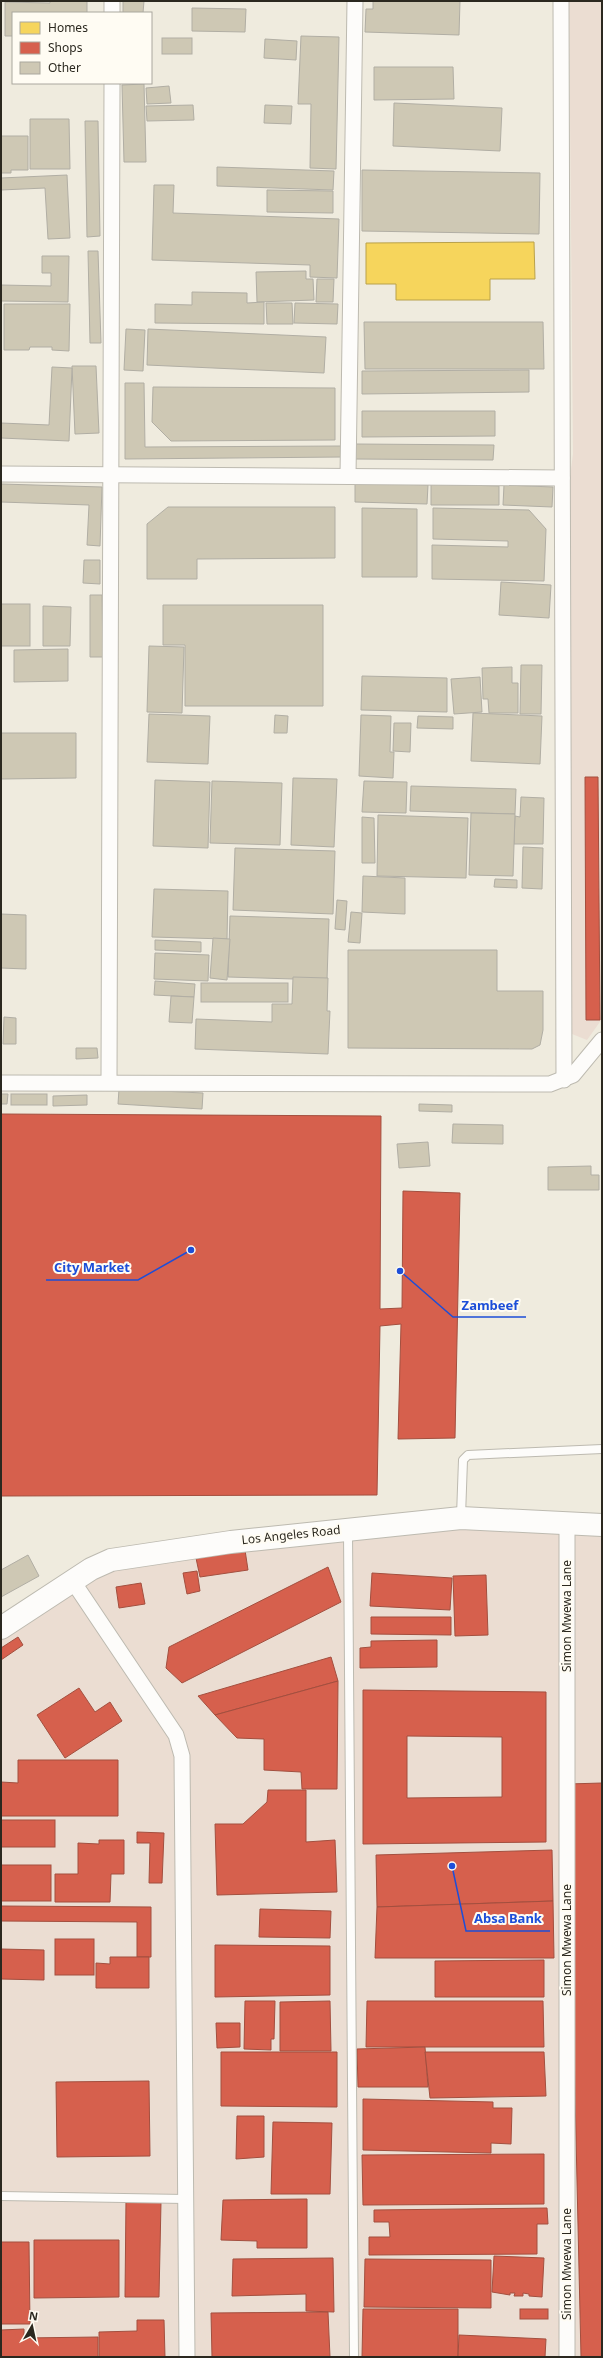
<svg xmlns="http://www.w3.org/2000/svg" width="603" height="2358" font-family="'Noto Sans',sans-serif">
<style>
.commercial{fill:#ebddd2}
.homes{fill:#f6d55c;stroke:#b9a14a}
.shops{fill:#d6604d;stroke:#a34f3f;fill-rule:evenodd}
.building{fill:#cec8b4;stroke:#b1aea4}
.lines{fill:none;stroke-linecap:round;stroke-linejoin:round}
.lane-casing{stroke:#bdbab0;stroke-width:10}
.street-casing{stroke:#bdbab0;stroke-width:17}
.secondary-casing{stroke:#bdbab0;stroke-width:24}
.lane{stroke:#fdfcfa;stroke-width:8}
.street{stroke:#fdfcfa;stroke-width:15}
.secondary{stroke:#fdfcfa;stroke-width:22}
.labels{text-anchor:middle;stroke-width:4;stroke-linejoin:round;paint-order:stroke}
.street-label{font-size:12px;fill:#2b281f;stroke:#fffcf3}
.leader{fill:none;stroke:#1d4ed8;stroke-width:1.5}
.callout-dot{fill:#1d4ed8;stroke:#fffcf3;stroke-width:1.5}
.callout-label{font-size:13px;text-anchor:middle;font-weight:bold;fill:#1d4ed8;stroke:#fffcf3;stroke-width:4;stroke-linejoin:round;paint-order:stroke}
</style>
<rect width="100%" height="100%" fill="#efebde"/>
<g class="commercial">
<polygon points="569,1 602,1 602,1019 587,1040 567,1032 567,499 573,454"/>
<polygon points="449,1520 602,1526 602,2357 1,2357 1,1631 106,1564"/>
</g>
<polygon class="homes" points="534,242 535,279 490,279 490,300 396,300 396,284 366,284 366,243"/>
<g class="shops">
<polygon points="585,777 598,777 600,1020 586,1020"/>
<polygon points="1,1114 381,1116 380,1309 402,1308 403,1191 460,1193 455,1438 398,1439 401,1324 380,1326 377,1495 1,1496"/>
<polygon points="245,1550 248,1570 200,1577 196,1558"/>
<polygon points="328,1567 341,1602 182,1683 166,1668 169,1647"/>
<polygon points="197,1571 200,1591 187,1594 183,1573"/>
<polygon points="372,1573 452,1578 450,1610 370,1606"/>
<polygon points="486,1575 488,1635 455,1636 453,1576"/>
<polygon points="141,1583 145,1604 119,1608 116,1587"/>
<polygon points="371,1617 451,1617 451,1635 371,1634"/>
<polygon points="18,1637 23,1645 1,1660 1,1648"/>
<polygon points="437,1640 437,1667 360,1668 360,1648 371,1647 371,1641"/>
<polygon points="331,1657 338,1681 215,1715 198,1696"/>
<polygon points="338,1681 337,1789 302,1789 301,1772 264,1770 264,1739 237,1738 215,1715"/>
<polygon points="79,1688 95,1712 110,1702 122,1721 65,1758 37,1715"/>
<path d="M363 1690 546 1692V1842L363 1844ZM407 1736 502 1737V1797L407 1798Z"/>
<polygon points="18,1760 118,1760 118,1816 1,1816 1,1782 18,1783"/>
<polygon points="602,1783 602,2357 581,2357 568,1784"/>
<polygon points="268,1790 306,1790 306,1842 335,1840 337,1892 217,1895 215,1824 243,1824 267,1802"/>
<rect x="1" y="1820" width="54" height="27"/>
<polygon points="137,1832 164,1833 162,1883 149,1883 150,1843 137,1843"/>
<polygon points="99,1840 124,1840 124,1874 111,1874 110,1902 55,1902 55,1874 78,1874 78,1843 99,1844"/>
<polygon points="552,1850 553,1901 377,1907 376,1855"/>
<rect x="1" y="1865" width="50" height="36"/>
<polygon points="553,1901 554,1958 375,1958 377,1907"/>
<polygon points="1,1906 151,1907 151,1957 137,1957 137,1922 1,1921"/>
<polygon points="260,1909 331,1911 330,1938 259,1937"/>
<rect x="55" y="1939" width="39" height="36"/>
<polygon points="215,1945 330,1946 330,1995 215,1997"/>
<polygon points="1,1949 44,1950 44,1980 1,1979"/>
<polygon points="110,1957 149,1957 149,1988 96,1988 96,1963 110,1964"/>
<polygon points="544,1960 544,1997 435,1997 435,1961"/>
<polygon points="245,2001 275,2001 274,2039 271,2039 271,2050 244,2049"/>
<polygon points="330,2001 331,2051 280,2051 280,2002"/>
<polygon points="367,2001 543,2001 544,2047 366,2047"/>
<polygon points="216,2023 240,2023 240,2047 217,2048"/>
<polygon points="425,2047 428,2087 358,2087 357,2049"/>
<polygon points="221,2052 337,2052 337,2107 221,2106"/>
<polygon points="425,2052 544,2052 546,2096 430,2098"/>
<polygon points="149,2081 150,2156 57,2157 56,2082"/>
<polygon points="363,2099 493,2102 493,2108 512,2108 511,2144 491,2143 491,2153 363,2150"/>
<polygon points="237,2116 264,2116 264,2157 236,2159"/>
<polygon points="273,2122 332,2123 330,2194 271,2194"/>
<polygon points="544,2154 544,2204 363,2205 362,2155"/>
<polygon points="126,2199 161,2202 159,2297 125,2297"/>
<polygon points="307,2199 307,2248 257,2248 257,2241 221,2240 223,2200"/>
<polygon points="547,2208 548,2224 537,2224 537,2254 369,2255 369,2237 390,2237 389,2222 374,2222 374,2210"/>
<polygon points="34,2240 119,2240 119,2297 34,2298"/>
<polygon points="1,2242 29,2242 30,2324 1,2324"/>
<polygon points="494,2256 544,2258 542,2297 529,2296 529,2294 523,2293 523,2296 514,2296 515,2293 510,2293 510,2295 492,2292"/>
<polygon points="333,2258 334,2312 306,2311 306,2294 232,2296 233,2259"/>
<polygon points="365,2259 491,2260 491,2308 364,2307"/>
<polygon points="363,2309 458,2309 458,2357 362,2357"/>
<rect x="520" y="2309" width="28" height="10"/>
<polygon points="328,2312 330,2357 212,2357 211,2313"/>
<polygon points="137,2320 164,2320 165,2357 99,2357 99,2332 137,2331"/>
<polygon points="24,2329 24,2338 98,2337 98,2357 1,2357 1,2330"/>
<polygon points="459,2335 546,2339 545,2357 458,2357"/>
</g>
<g class="building">
<polygon points="50,1 87,1 87,13 13,13 13,36 5,36 5,2 50,3"/>
<polygon points="123,1 144,1 143,13 123,13"/>
<polygon points="373,1 460,1 459,35 365,32 366,9 373,9"/>
<polygon points="192,8 246,9 245,32 192,31"/>
<polygon points="301,36 339,37 336,169 310,168 311,104 298,104"/>
<rect x="162" y="38" width="30" height="16"/>
<polygon points="265,39 297,41 296,60 264,58"/>
<polygon points="374,67 453,67 454,99 374,100"/>
<polygon points="144,84 146,162 124,162 122,85"/>
<polygon points="169,86 171,103 147,104 146,88"/>
<polygon points="394,103 502,108 500,151 393,146"/>
<polygon points="193,105 194,120 147,121 146,106"/>
<polygon points="265,105 292,106 291,124 264,123"/>
<polygon points="30,119 69,119 70,169 30,169"/>
<polygon points="85,121 98,121 100,236 87,237"/>
<polygon points="1,136 28,136 28,170 11,170 11,173 1,173"/>
<polygon points="217,167 334,171 333,190 217,186"/>
<polygon points="362,170 540,173 539,234 362,231"/>
<polygon points="67,175 70,238 48,239 45,188 1,190 1,178"/>
<polygon points="154,185 174,185 173,213 339,219 337,278 310,277 310,265 152,260"/>
<polygon points="267,190 333,191 333,213 267,212"/>
<polygon points="88,251 98,251 101,343 90,343"/>
<polygon points="42,256 69,256 68,302 1,301 1,285 51,286 51,273 42,273"/>
<polygon points="306,271 306,279 313,279 314,300 257,302 256,272"/>
<polygon points="317,279 334,279 333,302 316,302"/>
<polygon points="192,292 247,293 247,303 264,302 264,324 155,323 155,304 192,305"/>
<polygon points="266,303 292,303 293,324 267,324"/>
<polygon points="295,303 338,304 337,324 294,323"/>
<polygon points="4,304 70,304 69,351 52,350 52,347 30,347 29,350 4,350"/>
<polygon points="364,322 543,322 544,369 365,369"/>
<polygon points="126,329 145,330 143,371 124,370"/>
<polygon points="148,329 326,337 324,373 147,365"/>
<polygon points="72,366 96,366 99,433 75,434"/>
<polygon points="52,367 72,368 69,441 1,438 1,423 49,425"/>
<polygon points="529,370 529,392 362,394 362,371"/>
<polygon points="125,383 144,383 145,447 341,446 342,457 125,459"/>
<polygon points="153,387 335,388 335,440 171,441 152,422"/>
<polygon points="362,411 495,411 495,436 362,437"/>
<polygon points="355,444 494,445 493,460 355,459"/>
<polygon points="355,483 428,485 427,504 355,502"/>
<polygon points="1,484 102,487 100,546 87,545 89,505 1,502"/>
<polygon points="431,484 499,486 499,505 431,505"/>
<polygon points="504,485 553,487 552,507 503,505"/>
<polygon points="168,507 335,507 335,558 197,559 197,579 147,579 147,524"/>
<polygon points="362,508 417,509 417,577 362,577"/>
<polygon points="433,508 529,510 546,529 544,581 432,579 432,545 508,547 508,541 433,539"/>
<polygon points="84,560 100,560 100,584 83,583"/>
<polygon points="501,582 551,585 549,618 499,615"/>
<polygon points="90,595 102,595 103,657 90,657"/>
<rect x="1" y="604" width="29" height="42"/>
<polygon points="163,605 323,605 323,706 185,706 185,645 163,645"/>
<polygon points="43,606 71,607 70,646 43,646"/>
<polygon points="149,646 184,647 182,713 147,712"/>
<polygon points="68,649 68,681 14,682 14,650"/>
<polygon points="521,665 542,665 541,714 520,714"/>
<polygon points="512,667 512,683 518,683 518,713 489,713 488,699 483,699 482,668"/>
<polygon points="362,676 447,678 447,712 361,710"/>
<polygon points="480,677 482,712 454,714 451,679"/>
<polygon points="473,713 542,716 540,764 471,761"/>
<polygon points="149,714 210,716 208,764 147,762"/>
<polygon points="275,715 288,716 287,733 274,733"/>
<polygon points="361,715 391,716 390,752 394,752 393,778 359,776"/>
<polygon points="418,716 453,717 453,729 417,728"/>
<polygon points="394,723 411,723 410,752 393,751"/>
<polygon points="1,733 76,733 76,778 1,779"/>
<polygon points="293,778 337,779 334,847 291,845"/>
<polygon points="155,780 210,782 208,848 153,846"/>
<polygon points="212,781 282,783 280,845 210,843"/>
<polygon points="364,781 407,782 406,813 362,812"/>
<polygon points="411,786 516,789 515,814 410,811"/>
<polygon points="521,797 544,798 543,844 514,844 515,816 520,817"/>
<polygon points="471,813 515,814 513,876 469,875"/>
<polygon points="378,815 468,818 466,878 377,876"/>
<polygon points="362,817 374,818 375,863 362,863"/>
<polygon points="523,847 543,848 542,889 522,888"/>
<polygon points="235,848 335,851 333,914 233,910"/>
<polygon points="363,876 405,878 405,914 362,912"/>
<polygon points="495,879 517,880 517,888 494,887"/>
<polygon points="154,889 228,891 227,939 152,937"/>
<polygon points="337,900 347,901 345,930 335,929"/>
<polygon points="351,912 362,913 360,943 348,942"/>
<polygon points="1,914 26,915 26,969 1,968"/>
<polygon points="230,916 329,919 327,980 228,977"/>
<polygon points="213,938 230,939 227,980 210,978"/>
<polygon points="155,940 201,942 201,952 155,950"/>
<polygon points="348,950 497,950 497,991 543,991 543,1030 540,1045 532,1049 348,1048"/>
<polygon points="155,953 209,955 208,981 154,979"/>
<polygon points="293,977 328,978 327,1011 330,1011 328,1054 195,1049 196,1019 272,1022 272,1004 292,1004"/>
<polygon points="155,981 195,984 194,997 154,995"/>
<rect x="201" y="983" width="87" height="19"/>
<polygon points="171,996 194,997 192,1023 169,1022"/>
<polygon points="4,1017 16,1018 16,1044 3,1044"/>
<polygon points="76,1048 97,1048 98,1058 76,1059"/>
<polygon points="119,1089 203,1093 202,1109 118,1104"/>
<polygon points="1,1094 8,1094 7,1104 1,1104"/>
<rect x="11" y="1094" width="36" height="11"/>
<polygon points="87,1095 87,1105 53,1106 53,1096"/>
<polygon points="419,1104 452,1105 452,1112 419,1111"/>
<polygon points="453,1124 503,1125 503,1144 452,1143"/>
<polygon points="428,1142 430,1166 399,1168 397,1144"/>
<polygon points="591,1166 591,1175 599,1175 599,1190 548,1190 548,1167"/>
<polygon points="28,1555 39,1576 1,1597 1,1570"/>
</g>
<g class="lines">
<g class="lane-casing">
<g id="lane">
<polyline points="461,1516 463,1460 468,1455 602,1449"/>
<polyline points="348,1532 354,2357"/>
<polyline points="1,2196 185,2199"/>
</g>
</g>
<g class="street-casing">
<g id="street">
<polyline points="561,1 564,1080"/>
<polyline points="112,13 112,1"/>
<polyline points="1,474 562,478"/>
<polyline points="348,476 355,1"/>
<polyline points="109,1082 112,83"/>
<polyline points="1,1083 550,1084 573,1075 602,1040"/>
<polyline points="72,1580 176,1735 182,1756 187,2357"/>
<polyline points="567,2357 567,1523"/>
</g>
</g>
<g class="secondary-casing">
<polyline id="secondary" points="1,1628 91,1569 111,1560 231,1542 461,1518 602,1525"/>
</g>
<use href="#lane" class="lane"/>
<use href="#street" class="street"/>
<use href="#secondary" class="secondary"/>
</g>
<g class="labels">
<g class="street-label">
<text transform="translate(291 1535) rotate(-6)" y="4">Los Angeles Road</text>
<text transform="translate(567 1616) rotate(-90)" y="4">Simon Mwewa Lane</text>
<text transform="translate(567 1940) rotate(-90)" y="4">Simon Mwewa Lane</text>
<text transform="translate(567 2264) rotate(-90)" y="4">Simon Mwewa Lane</text>
</g>
</g>
<path class="leader" d="M191 1250L138 1280H46M400 1271L453 1317H526M452 1866L466 1931H550"/>
<g class="callout-dot">
<circle cx="191" cy="1250" r="4"/>
<circle cx="400" cy="1271" r="4"/>
<circle cx="452" cy="1866" r="4"/>
</g>
<g class="callout-label">
<text x="92" y="1272">City Market</text>
<text x="490" y="1310">Zambeef</text>
<text x="508" y="1923">Absa Bank</text>
</g>
<rect width="603" height="2358" fill="none" stroke="#2b281f" stroke-width="4"/>
<rect x="12" y="12" width="140" height="72" fill="#fffcf3" stroke="#aaa79e"/>
<rect x="20" y="22" width="20" height="12" fill="#f6d55c" stroke="#aaa79e"/>
<text x="48" y="32" font-size="12" fill="#2b281f">Homes</text>
<rect x="20" y="42" width="20" height="12" fill="#d6604d" stroke="#aaa79e"/>
<text x="48" y="52" font-size="12" fill="#2b281f">Shops</text>
<rect x="20" y="62" width="20" height="12" fill="#cec8b4" stroke="#aaa79e"/>
<text x="48" y="72" font-size="12" fill="#2b281f">Other</text>
<g transform="translate(32 2326) rotate(9)" stroke="#fffcf3" stroke-width="3" paint-order="stroke">
<path d="M0-3L7 15L0 10L-7 15Z" fill="#2b281f"/>
<text y="-6" font-size="11" font-weight="bold" text-anchor="middle" fill="#2b281f">N</text>
</g>
</svg>
